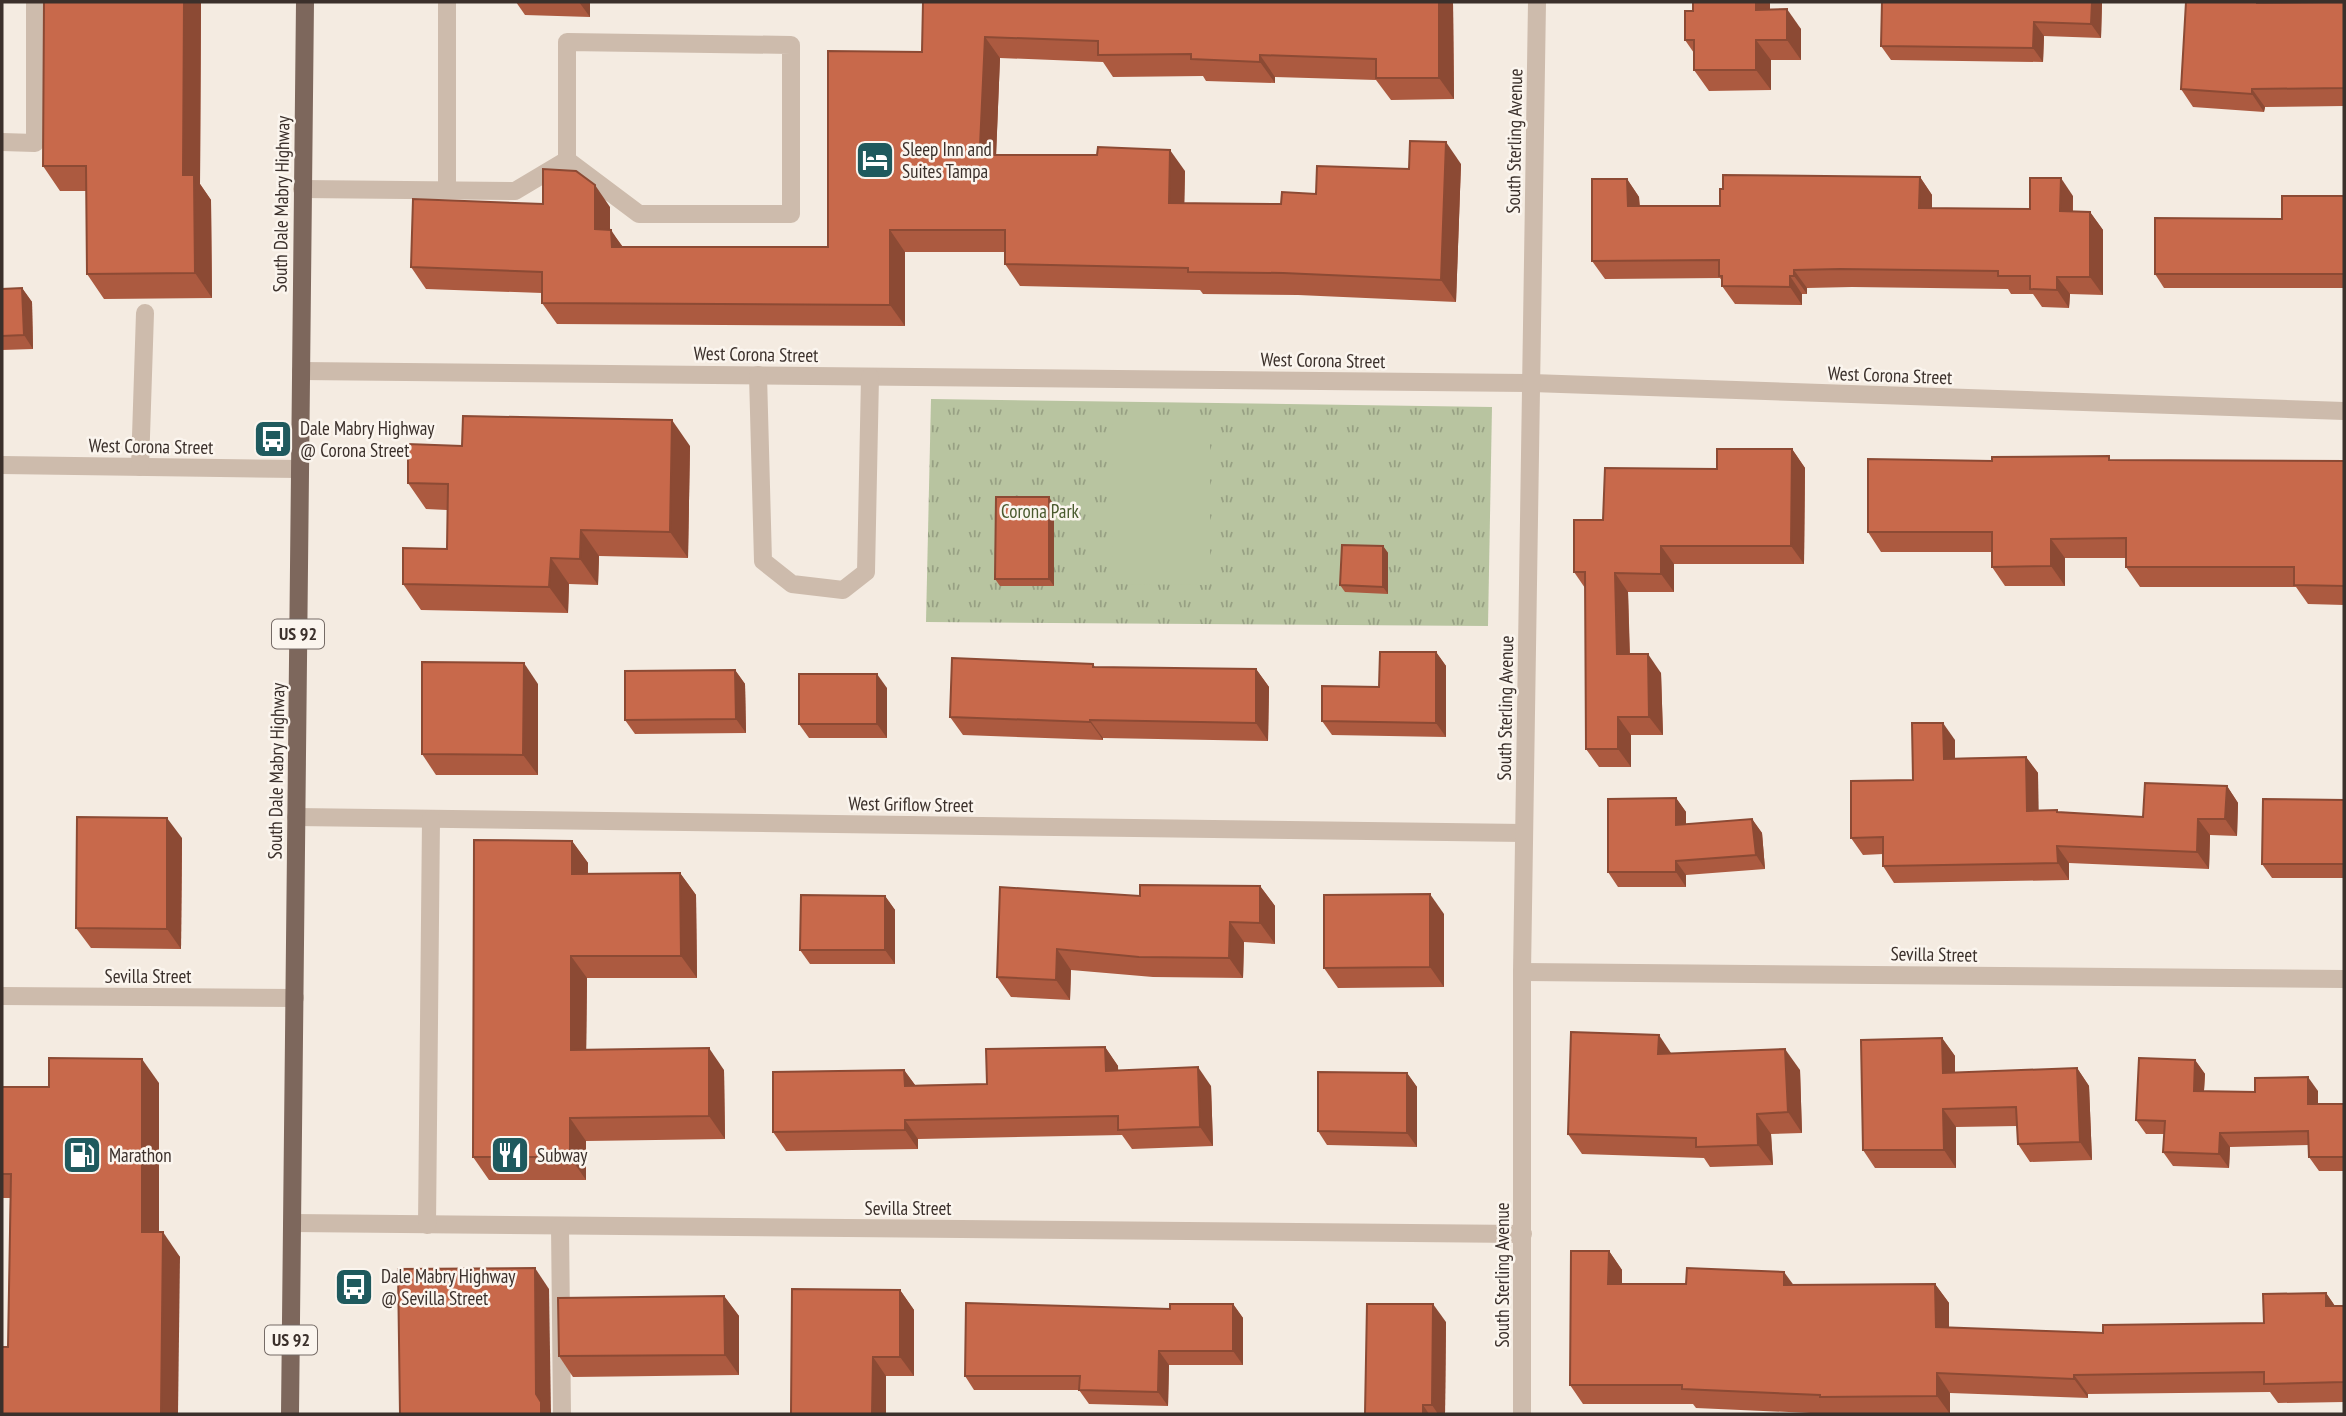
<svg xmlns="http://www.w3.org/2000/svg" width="2346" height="1416" font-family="'PT Sans Narrow',sans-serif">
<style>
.park{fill:url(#park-tufts)}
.garden{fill:#b8c4a0}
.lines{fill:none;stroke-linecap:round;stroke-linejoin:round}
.minor{stroke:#cdbbac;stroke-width:18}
.major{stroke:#7d675c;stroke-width:18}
.wall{fill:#ac5a40}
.shaded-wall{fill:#8c4a34}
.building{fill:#c8694b;stroke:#8c4a34;stroke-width:2}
.labels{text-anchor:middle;stroke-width:5;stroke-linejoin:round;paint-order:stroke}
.shield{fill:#fbf5ee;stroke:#756b66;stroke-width:2}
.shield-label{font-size:18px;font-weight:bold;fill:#3b302b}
.street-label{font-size:19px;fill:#3b302b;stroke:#fbf5ee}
.poi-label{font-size:19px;fill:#3b302b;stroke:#fbf5ee;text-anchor:start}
.park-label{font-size:19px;fill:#4a5a2e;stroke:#fbf5ee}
</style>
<defs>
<pattern id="park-tufts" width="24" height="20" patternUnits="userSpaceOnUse" patternTransform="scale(1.75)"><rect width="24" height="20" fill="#b8c4a0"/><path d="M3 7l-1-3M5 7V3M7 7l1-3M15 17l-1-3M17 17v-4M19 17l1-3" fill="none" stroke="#97a083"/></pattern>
</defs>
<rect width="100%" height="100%" fill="#f4ebe1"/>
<polygon class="park" points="931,399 1492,407 1488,626 926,622"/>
<polygon class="garden" points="1113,419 1210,419 1210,585 1112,584"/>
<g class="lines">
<g class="minor">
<polyline points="2,142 35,143 35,2"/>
<polyline points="302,189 515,191 567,160 567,42 791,45 791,214 639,214 567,160"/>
<polyline points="447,190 447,2"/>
<polyline points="301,371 1532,383 2344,411"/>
<polyline points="758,375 763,561 792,584 843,590 866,572 870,377"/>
<polyline points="2,465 299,469"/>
<polyline points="140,467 145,313"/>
<polyline points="296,817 1524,833"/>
<polyline points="1522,972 2344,979"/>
<polyline points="2,996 295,998"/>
<polyline points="292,1223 1523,1234"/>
<polyline points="427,1225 431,819"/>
<polyline points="560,1226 562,1414"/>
<polyline points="1522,1414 1522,972 1537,2"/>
</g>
<polyline class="major" points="290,1414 305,2"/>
</g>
<g class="wall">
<polygon points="44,2 201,2 200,184 211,200 212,298 104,299 87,274 86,191 60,191 43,166"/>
<polygon points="516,2 590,2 590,17 525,15"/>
<polygon points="863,2 1453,2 1454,99 1391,100 1376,80 1275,77 1275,83 1206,81 1203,76 1113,77 1103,62 1000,58 996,155 1185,171 1184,203 1281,204 1316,194 1409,169 1461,164 1456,302 1298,295 1203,294 1200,290 1020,286 1005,264 1005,252 905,252 905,326 557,324 542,303 542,293 426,289 411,267 610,207 610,230 623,247 828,247 922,52 923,3"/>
<polygon points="1770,2 1770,9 1801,29 1801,60 1771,60 1771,90 1709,91 1694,70 1694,53 1685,40 1693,11"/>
<polygon points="2102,2 2101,38 2044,36 2043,62 1891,60 1881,46"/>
<polygon points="2344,2 2344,106 2265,107 2264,112 2193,107 2181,89 2271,3"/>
<polygon points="1920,177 1932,195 1932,208 2030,209 2073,196 2073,211 2090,212 2103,230 2103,295 2070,294 2069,308 2042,307 2033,294 2011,294 2008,289 1852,287 1807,288 1807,294 1802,294 1802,305 1735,304 1722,286 1722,281 1720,278 1605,279 1592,261 1627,179 1639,197 1640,206 1720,206"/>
<polygon points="2344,196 2344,288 2164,288 2155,274 2282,219"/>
<polygon points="22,288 32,302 33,349 2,350 2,289"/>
<polygon points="462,446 690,446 688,558 599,556 598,585 569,584 568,613 421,610 403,584 447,549 447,510 426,509 408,483"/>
<polygon points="1792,449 1805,468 1804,564 1674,564 1674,592 1628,592 1630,654 1661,673 1663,735 1631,735 1631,767 1599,767 1586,749 1585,588 1574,572 1603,520 1717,469"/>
<polygon points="2111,460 2344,461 2344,605 2308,604 2296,587 2140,587 2126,567 2126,558 2065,558 2065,586 2005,586 1992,567 1992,552 1881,552 1868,532 1992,461"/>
<polygon points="1054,505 1054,586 1000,586 995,579"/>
<polygon points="1383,546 1388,553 1388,594 1345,592 1340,585"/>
<polygon points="1436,652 1446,666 1446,737 1332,735 1322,721"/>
<polygon points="1093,664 1095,667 1256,669 1269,687 1268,741 1103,738 1103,740 963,735 950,717"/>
<polygon points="735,670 745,684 746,733 635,734 625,720"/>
<polygon points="538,684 538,775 436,775 422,754"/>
<polygon points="887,688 887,738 809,738 799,724"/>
<polygon points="1955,740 1955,758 2026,757 2038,773 2038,810 2059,813 2143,817 2227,786 2238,803 2237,836 2210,835 2209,869 2069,863 2069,880 1894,883 1883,866 1883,854 1863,855 1851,838"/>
<polygon points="1676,798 1686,812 1686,824 1752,819 1762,833 1765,869 1686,875 1686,887 1618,887 1608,872"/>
<polygon points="2344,800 2344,878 2272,878 2262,864"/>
<polygon points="182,838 181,949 91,948 76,928"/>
<polygon points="572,841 588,863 588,874 680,873 696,895 697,978 587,978 586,1049 724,1070 725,1139 586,1141 586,1180 489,1180 473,1157"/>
<polygon points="1260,886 1275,906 1275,944 1244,942 1243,978 1153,977 1071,970 1070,1000 1011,997 997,977 1140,896"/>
<polygon points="885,896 895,910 895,964 810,964 800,950"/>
<polygon points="1444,914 1444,987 1338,988 1324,968"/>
<polygon points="1942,1038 1955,1056 1955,1073 2077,1068 2089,1086 2092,1160 2030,1162 2018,1144 2017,1126 1956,1127 1956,1168 1875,1168 1863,1150"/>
<polygon points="1105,1047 1118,1066 1118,1070 1211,1086 1213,1146 1132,1149 1122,1135 918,1139 918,1149 786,1151 773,1132 904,1070 915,1085 987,1084"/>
<polygon points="1672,1053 1800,1070 1802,1133 1771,1134 1773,1165 1710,1167 1704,1158 1582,1154 1568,1134"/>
<polygon points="2195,1060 2205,1074 2204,1091 2255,1092 2318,1091 2318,1104 2344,1104 2344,1171 2319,1171 2309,1157 2309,1145 2230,1147 2229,1168 2173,1166 2163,1152 2164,1134 2146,1134 2136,1120"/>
<polygon points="1407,1073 1417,1087 1417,1147 1327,1145 1318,1131"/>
<polygon points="159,1083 159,1232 180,1257 8,1347 10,1198 3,1198 2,1196 2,1087 49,1087"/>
<polygon points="1609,1251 1622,1270 1622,1284 1794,1285 1935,1284 1949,1303 1949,1328 2103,1333 2264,1323 2326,1293 2335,1306 2344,1306 2344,1402 2278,1403 2270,1392 2088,1394 2088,1398 1950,1393 1950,1414 1832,1414 1696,1408 1693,1404 1583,1404 1570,1385"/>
<polygon points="900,1290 914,1310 914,1376 886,1376 886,1414 791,1414"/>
<polygon points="724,1296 739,1316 739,1375 573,1377 559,1356"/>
<polygon points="1233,1304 1243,1318 1243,1365 1169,1365 1168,1406 1089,1404 1079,1390 974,1390 965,1376 1170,1309"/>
<polygon points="1446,1322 1445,1414 1365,1414"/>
</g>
<g class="shaded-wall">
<polygon points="184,2 201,2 200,184 211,200 212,298 195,273 183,175"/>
<polygon points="579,2 590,2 590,17"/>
<polygon points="1439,2 1453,2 1454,99 1439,78"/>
<polygon points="1756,2 1770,2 1770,30 1756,10"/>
<polygon points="2092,2 2102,2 2101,38 2091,24"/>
<polygon points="1787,9 1801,29 1801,60 1787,40"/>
<polygon points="2034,22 2044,36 2043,62 2033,48"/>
<polygon points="985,37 1000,58 996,157 1003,176 980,146"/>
<polygon points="1756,40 1771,60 1771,90 1756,70"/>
<polygon points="1260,55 1275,77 1275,83 1260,62"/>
<polygon points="2252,89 2265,107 2264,112 2252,94"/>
<polygon points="1446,142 1461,164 1456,302 1441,280"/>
<polygon points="1170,150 1185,171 1184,224 1169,203"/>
<polygon points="1920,177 1932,195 1932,226 1919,208"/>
<polygon points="2061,178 2073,196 2072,229 2060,211"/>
<polygon points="1627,179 1639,197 1640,224 1628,206"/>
<polygon points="595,185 610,207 610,250 595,229"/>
<polygon points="2090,212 2103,230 2103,295 2090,277"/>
<polygon points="611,230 626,252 612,247"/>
<polygon points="890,230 905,252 905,326 890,305"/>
<polygon points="1794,270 1807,288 1807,294 1794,276"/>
<polygon points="1790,276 1802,294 1802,305 1790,287"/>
<polygon points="2057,277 2070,294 2069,308 2057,290"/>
<polygon points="22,288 32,302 33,349 24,335"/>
<polygon points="672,420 690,446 688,558 670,532"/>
<polygon points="1792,449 1805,468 1804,564 1791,546"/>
<polygon points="1049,497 1054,505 1054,586 1049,579"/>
<polygon points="581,530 599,556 598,585 580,559"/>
<polygon points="2051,539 2065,558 2065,586 2051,566"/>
<polygon points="1383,546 1388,553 1388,594 1383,587"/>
<polygon points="1661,546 1674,564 1674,592 1661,574"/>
<polygon points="551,558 569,584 568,613 549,587"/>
<polygon points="1615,573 1628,592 1630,673 1617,654"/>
<polygon points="1436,652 1446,666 1446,737 1436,723"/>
<polygon points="1648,654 1661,673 1663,735 1649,717"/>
<polygon points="524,663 538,684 538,775 523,755"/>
<polygon points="1256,669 1269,687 1268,741 1256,723"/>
<polygon points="735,670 745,684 746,733 736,719"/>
<polygon points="877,674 887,688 887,738 877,724"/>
<polygon points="1618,717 1631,735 1631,767 1618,749"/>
<polygon points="1090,720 1103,738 1103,740 1090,722"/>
<polygon points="1943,723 1955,740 1955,775 1944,759"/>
<polygon points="2026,757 2038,773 2039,827 2027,811"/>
<polygon points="2227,786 2238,803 2237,836 2225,819"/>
<polygon points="1676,798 1686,812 1686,839 1676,825"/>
<polygon points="167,818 182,838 181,949 167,929"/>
<polygon points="1752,819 1762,833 1765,869 1756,855"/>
<polygon points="2198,819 2210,835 2209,869 2197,852"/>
<polygon points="572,841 588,863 587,897 572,874"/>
<polygon points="2057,846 2069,863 2069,880 2058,863"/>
<polygon points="1676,861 1686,875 1686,887 1676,872"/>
<polygon points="680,873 696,895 697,978 681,956"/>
<polygon points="1260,886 1275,906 1275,944 1260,923"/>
<polygon points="1430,894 1444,914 1444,987 1430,967"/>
<polygon points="885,896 895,910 895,964 885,950"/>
<polygon points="1230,922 1244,942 1243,978 1229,958"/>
<polygon points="1057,949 1071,970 1070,1000 1056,980"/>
<polygon points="571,956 587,978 586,1072 571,1050"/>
<polygon points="1659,1035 1673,1056 1658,1054"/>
<polygon points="1942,1038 1955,1056 1955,1091 1943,1073"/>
<polygon points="1105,1047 1118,1066 1119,1090 1106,1071"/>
<polygon points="709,1048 724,1070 725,1139 709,1116"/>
<polygon points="1785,1049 1800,1070 1802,1133 1788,1112"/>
<polygon points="142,1059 159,1083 159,1256 142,1232"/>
<polygon points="2195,1060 2205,1074 2203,1105 2194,1091"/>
<polygon points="1198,1067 1211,1086 1213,1146 1200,1127"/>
<polygon points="2077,1068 2089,1086 2092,1160 2080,1142"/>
<polygon points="904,1070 918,1089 905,1086"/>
<polygon points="1407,1073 1417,1087 1417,1147 1407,1133"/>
<polygon points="2308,1077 2318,1091 2318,1118 2308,1104"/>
<polygon points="1943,1109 1956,1127 1956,1168 1944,1150"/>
<polygon points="1757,1114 1771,1134 1773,1165 1758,1145"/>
<polygon points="570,1118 586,1141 586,1180 570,1157"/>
<polygon points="905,1120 918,1139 918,1149 905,1130"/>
<polygon points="2220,1133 2230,1147 2229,1168 2219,1154"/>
<polygon points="163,1232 180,1257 178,1414 161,1414"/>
<polygon points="1609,1251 1622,1270 1622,1304 1608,1284"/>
<polygon points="535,1268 549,1289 551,1414 541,1414 536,1394"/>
<polygon points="1784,1272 1798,1291 1784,1285"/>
<polygon points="1935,1284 1949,1303 1949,1347 1936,1327"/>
<polygon points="900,1290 914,1310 914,1376 900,1357"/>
<polygon points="2326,1293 2339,1312 2326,1306"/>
<polygon points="724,1296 739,1316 739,1375 725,1355"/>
<polygon points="1233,1304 1243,1318 1243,1365 1233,1351"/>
<polygon points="1433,1304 1446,1322 1445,1414 1438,1414 1432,1405"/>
<polygon points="1159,1351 1169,1365 1168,1406 1158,1392"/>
<polygon points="873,1357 886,1376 886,1414 872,1414"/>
<polygon points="1937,1373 1950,1393 1950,1414 1937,1396"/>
<polygon points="2074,1375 2088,1394 2088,1398 2074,1379"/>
<polygon points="1423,1405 1429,1414 1423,1414"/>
</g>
<g class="building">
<polygon points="44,2 184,2 183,175 194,175 195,273 87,274 86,166 43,166"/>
<polygon points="923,2 1439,2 1439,78 1376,78 1376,59 1260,55 1260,62 1191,59 1191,54 1098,55 1098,41 985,37 980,146 988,146 988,155 1097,155 1098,147 1170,150 1169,203 1281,204 1282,192 1316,194 1317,166 1409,169 1410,141 1446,142 1441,280 1283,273 1188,272 1188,268 1005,264 1005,230 890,230 890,305 542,303 542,272 411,267 413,199 543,204 543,169 576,171 595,185 595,229 611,230 612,247 828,247 828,51 922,52"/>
<polygon points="1693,2 1756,2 1756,10 1787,9 1787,40 1756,40 1756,70 1694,70 1694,40 1685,40 1685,11 1693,11"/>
<polygon points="1882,2 2092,2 2091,24 2034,22 2033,48 1881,46"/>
<polygon points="2186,2 2257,2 2257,3 2344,2 2344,88 2252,89 2252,94 2181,89"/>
<polygon points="1723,175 1920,177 1919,208 2030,209 2030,178 2061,178 2060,211 2090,212 2090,277 2057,277 2057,290 2030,289 2030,276 1998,276 1998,271 1840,269 1794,270 1794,276 1790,276 1790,287 1722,286 1722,276 1719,276 1719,260 1592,261 1592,179 1627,179 1628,206 1720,206 1720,189 1723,189"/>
<polygon points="2282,196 2344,196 2344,274 2155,274 2155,218 2282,219"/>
<polygon points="22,288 24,335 2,336 2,289"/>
<polygon points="463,416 672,420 670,532 581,530 580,559 551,558 549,587 403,584 403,548 447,549 448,484 408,483 408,444 462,446"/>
<polygon points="1717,449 1792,449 1791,546 1661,546 1661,574 1615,573 1617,654 1648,654 1649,717 1618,717 1618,749 1586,749 1585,572 1574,572 1574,520 1603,520 1605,468 1717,469"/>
<polygon points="2109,456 2109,460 2344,461 2344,586 2294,585 2294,567 2126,567 2126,538 2051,539 2051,566 1992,567 1992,532 1868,532 1868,459 1992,461 1992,457"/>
<polygon points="996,497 1049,497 1049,579 995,579"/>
<polygon points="1342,545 1383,546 1383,587 1340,585"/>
<polygon points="1380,652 1436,652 1436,723 1322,721 1322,686 1379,687"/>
<polygon points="952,658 1093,664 1093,667 1256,669 1256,723 1090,720 1090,722 950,717"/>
<polygon points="422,662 524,663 523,755 422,754"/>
<polygon points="735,670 736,719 625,720 625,671"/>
<rect x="799" y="674" width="78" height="50"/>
<polygon points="1912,723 1943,723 1944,759 2026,757 2027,811 2057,810 2057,812 2143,817 2145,783 2227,786 2225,819 2198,819 2197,852 2057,846 2058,863 1883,866 1883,837 1851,838 1851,781 1913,780"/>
<polygon points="1676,798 1676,825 1752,819 1756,855 1676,861 1676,872 1608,872 1608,799"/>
<polygon points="2263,799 2344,800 2344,864 2262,864"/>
<polygon points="77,817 167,818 167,929 76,928"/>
<polygon points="474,840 572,841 572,874 680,873 681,956 571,956 571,1050 709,1048 709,1116 570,1118 570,1157 473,1157"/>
<polygon points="1140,885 1260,886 1260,923 1230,922 1229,958 1139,957 1057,949 1056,980 997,977 1000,887 1140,896"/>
<polygon points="1430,894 1430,967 1324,968 1324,895"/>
<polygon points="801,895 885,896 885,950 800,950"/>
<polygon points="1571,1032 1659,1035 1658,1054 1785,1049 1788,1112 1757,1114 1758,1145 1696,1147 1696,1138 1568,1134"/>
<polygon points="1942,1038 1943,1073 2077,1068 2080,1142 2018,1144 2016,1107 1943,1109 1944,1150 1863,1150 1861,1040"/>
<polygon points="1105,1047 1106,1071 1198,1067 1200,1127 1118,1130 1118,1116 905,1120 905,1130 773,1132 773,1072 904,1070 905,1086 987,1084 986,1049"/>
<polygon points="49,1058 142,1059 142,1232 163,1232 161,1414 2,1414 2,1347 8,1347 11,1174 2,1174 2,1087 49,1087"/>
<polygon points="2139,1058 2195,1060 2194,1091 2255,1092 2255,1078 2308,1077 2308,1104 2344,1104 2344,1157 2309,1157 2308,1131 2220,1133 2219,1154 2163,1152 2165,1121 2136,1120"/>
<polygon points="1318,1072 1407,1073 1407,1133 1318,1131"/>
<polygon points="1571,1251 1609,1251 1608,1284 1686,1284 1687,1268 1784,1272 1784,1285 1935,1284 1936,1327 2103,1333 2103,1325 2264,1323 2263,1294 2326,1293 2326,1306 2344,1306 2344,1382 2264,1384 2264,1372 2074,1375 2074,1379 1937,1373 1937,1396 1820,1397 1820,1395 1682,1389 1682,1385 1570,1385"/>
<polygon points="535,1268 536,1394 541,1402 541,1414 400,1414 398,1269"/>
<polygon points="792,1289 900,1290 900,1357 873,1357 872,1414 791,1414"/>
<polygon points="724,1296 725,1355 559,1356 558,1298"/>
<polygon points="966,1303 1170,1309 1170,1304 1233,1304 1233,1351 1159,1351 1158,1392 1079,1390 1080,1376 965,1376"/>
<polygon points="1367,1304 1433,1304 1432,1405 1423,1405 1423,1414 1365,1414"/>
</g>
<defs>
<g id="hotel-square" transform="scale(2.0125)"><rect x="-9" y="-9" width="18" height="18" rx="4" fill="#1f5a5e" stroke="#fbf5ee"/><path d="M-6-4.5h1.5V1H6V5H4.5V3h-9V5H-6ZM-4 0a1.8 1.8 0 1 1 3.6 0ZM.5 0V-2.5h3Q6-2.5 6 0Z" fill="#fff"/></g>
<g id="bus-square" transform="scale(2.0125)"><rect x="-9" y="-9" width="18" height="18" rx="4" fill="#1f5a5e" stroke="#fbf5ee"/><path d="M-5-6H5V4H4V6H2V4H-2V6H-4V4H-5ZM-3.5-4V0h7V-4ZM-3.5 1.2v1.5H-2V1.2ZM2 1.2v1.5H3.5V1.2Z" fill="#fff"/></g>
<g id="fuel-square" transform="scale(2.0125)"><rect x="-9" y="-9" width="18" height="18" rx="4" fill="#1f5a5e" stroke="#fbf5ee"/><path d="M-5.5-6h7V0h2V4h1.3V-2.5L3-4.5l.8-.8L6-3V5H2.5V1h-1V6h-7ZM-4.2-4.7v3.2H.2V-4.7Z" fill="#fff"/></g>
<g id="restaurant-square" transform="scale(2.0125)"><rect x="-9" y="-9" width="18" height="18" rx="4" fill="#1f5a5e" stroke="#fbf5ee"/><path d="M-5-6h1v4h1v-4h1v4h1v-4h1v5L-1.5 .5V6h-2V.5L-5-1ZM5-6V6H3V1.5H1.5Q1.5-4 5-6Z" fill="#fff"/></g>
</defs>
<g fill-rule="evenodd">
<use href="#hotel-square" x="875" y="160"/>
<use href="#bus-square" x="273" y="439"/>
<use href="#fuel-square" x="82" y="1155"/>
<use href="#restaurant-square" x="510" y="1155"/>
<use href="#bus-square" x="354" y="1287"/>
</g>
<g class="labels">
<g class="shield">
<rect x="272" y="619.5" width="52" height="29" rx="5"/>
<rect x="265" y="1325.5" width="52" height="29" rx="5"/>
</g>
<g class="shield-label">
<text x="298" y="640">US 92</text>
<text x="291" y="1346">US 92</text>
</g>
<g class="street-label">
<text transform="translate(1514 141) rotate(-89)" y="7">South Sterling Avenue</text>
<text transform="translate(281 204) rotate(-89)" y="7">South Dale Mabry Highway</text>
<text transform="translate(756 354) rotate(1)" y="7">West Corona Street</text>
<text transform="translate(1323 360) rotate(1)" y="7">West Corona Street</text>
<text transform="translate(1890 375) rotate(2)" y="7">West Corona Street</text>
<text transform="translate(151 446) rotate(1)" y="7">West Corona Street</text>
<text transform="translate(1505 708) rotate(-89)" y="7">South Sterling Avenue</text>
<text transform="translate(276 771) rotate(-89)" y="7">South Dale Mabry Highway</text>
<text transform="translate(911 804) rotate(1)" y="7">West Griflow Street</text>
<text transform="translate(1934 954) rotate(1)" y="7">Sevilla Street</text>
<text x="148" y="983">Sevilla Street</text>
<text x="908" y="1215">Sevilla Street</text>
<text transform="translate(1502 1275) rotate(-90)" y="7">South Sterling Avenue</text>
</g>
<g class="poi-label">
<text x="902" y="156">Sleep Inn and<tspan x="902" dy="22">Suites Tampa</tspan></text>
<text x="300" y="435">Dale Mabry Highway<tspan x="300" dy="22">@ Corona Street</tspan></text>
<text x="109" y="1162">Marathon</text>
<text x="537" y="1162">Subway</text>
<text x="381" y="1283">Dale Mabry Highway<tspan x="381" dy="22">@ Sevilla Street</tspan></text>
</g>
<g class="park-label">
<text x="1040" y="518">Corona Park</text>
</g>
</g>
<rect width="2346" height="1416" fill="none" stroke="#3b302b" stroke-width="7"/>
</svg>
